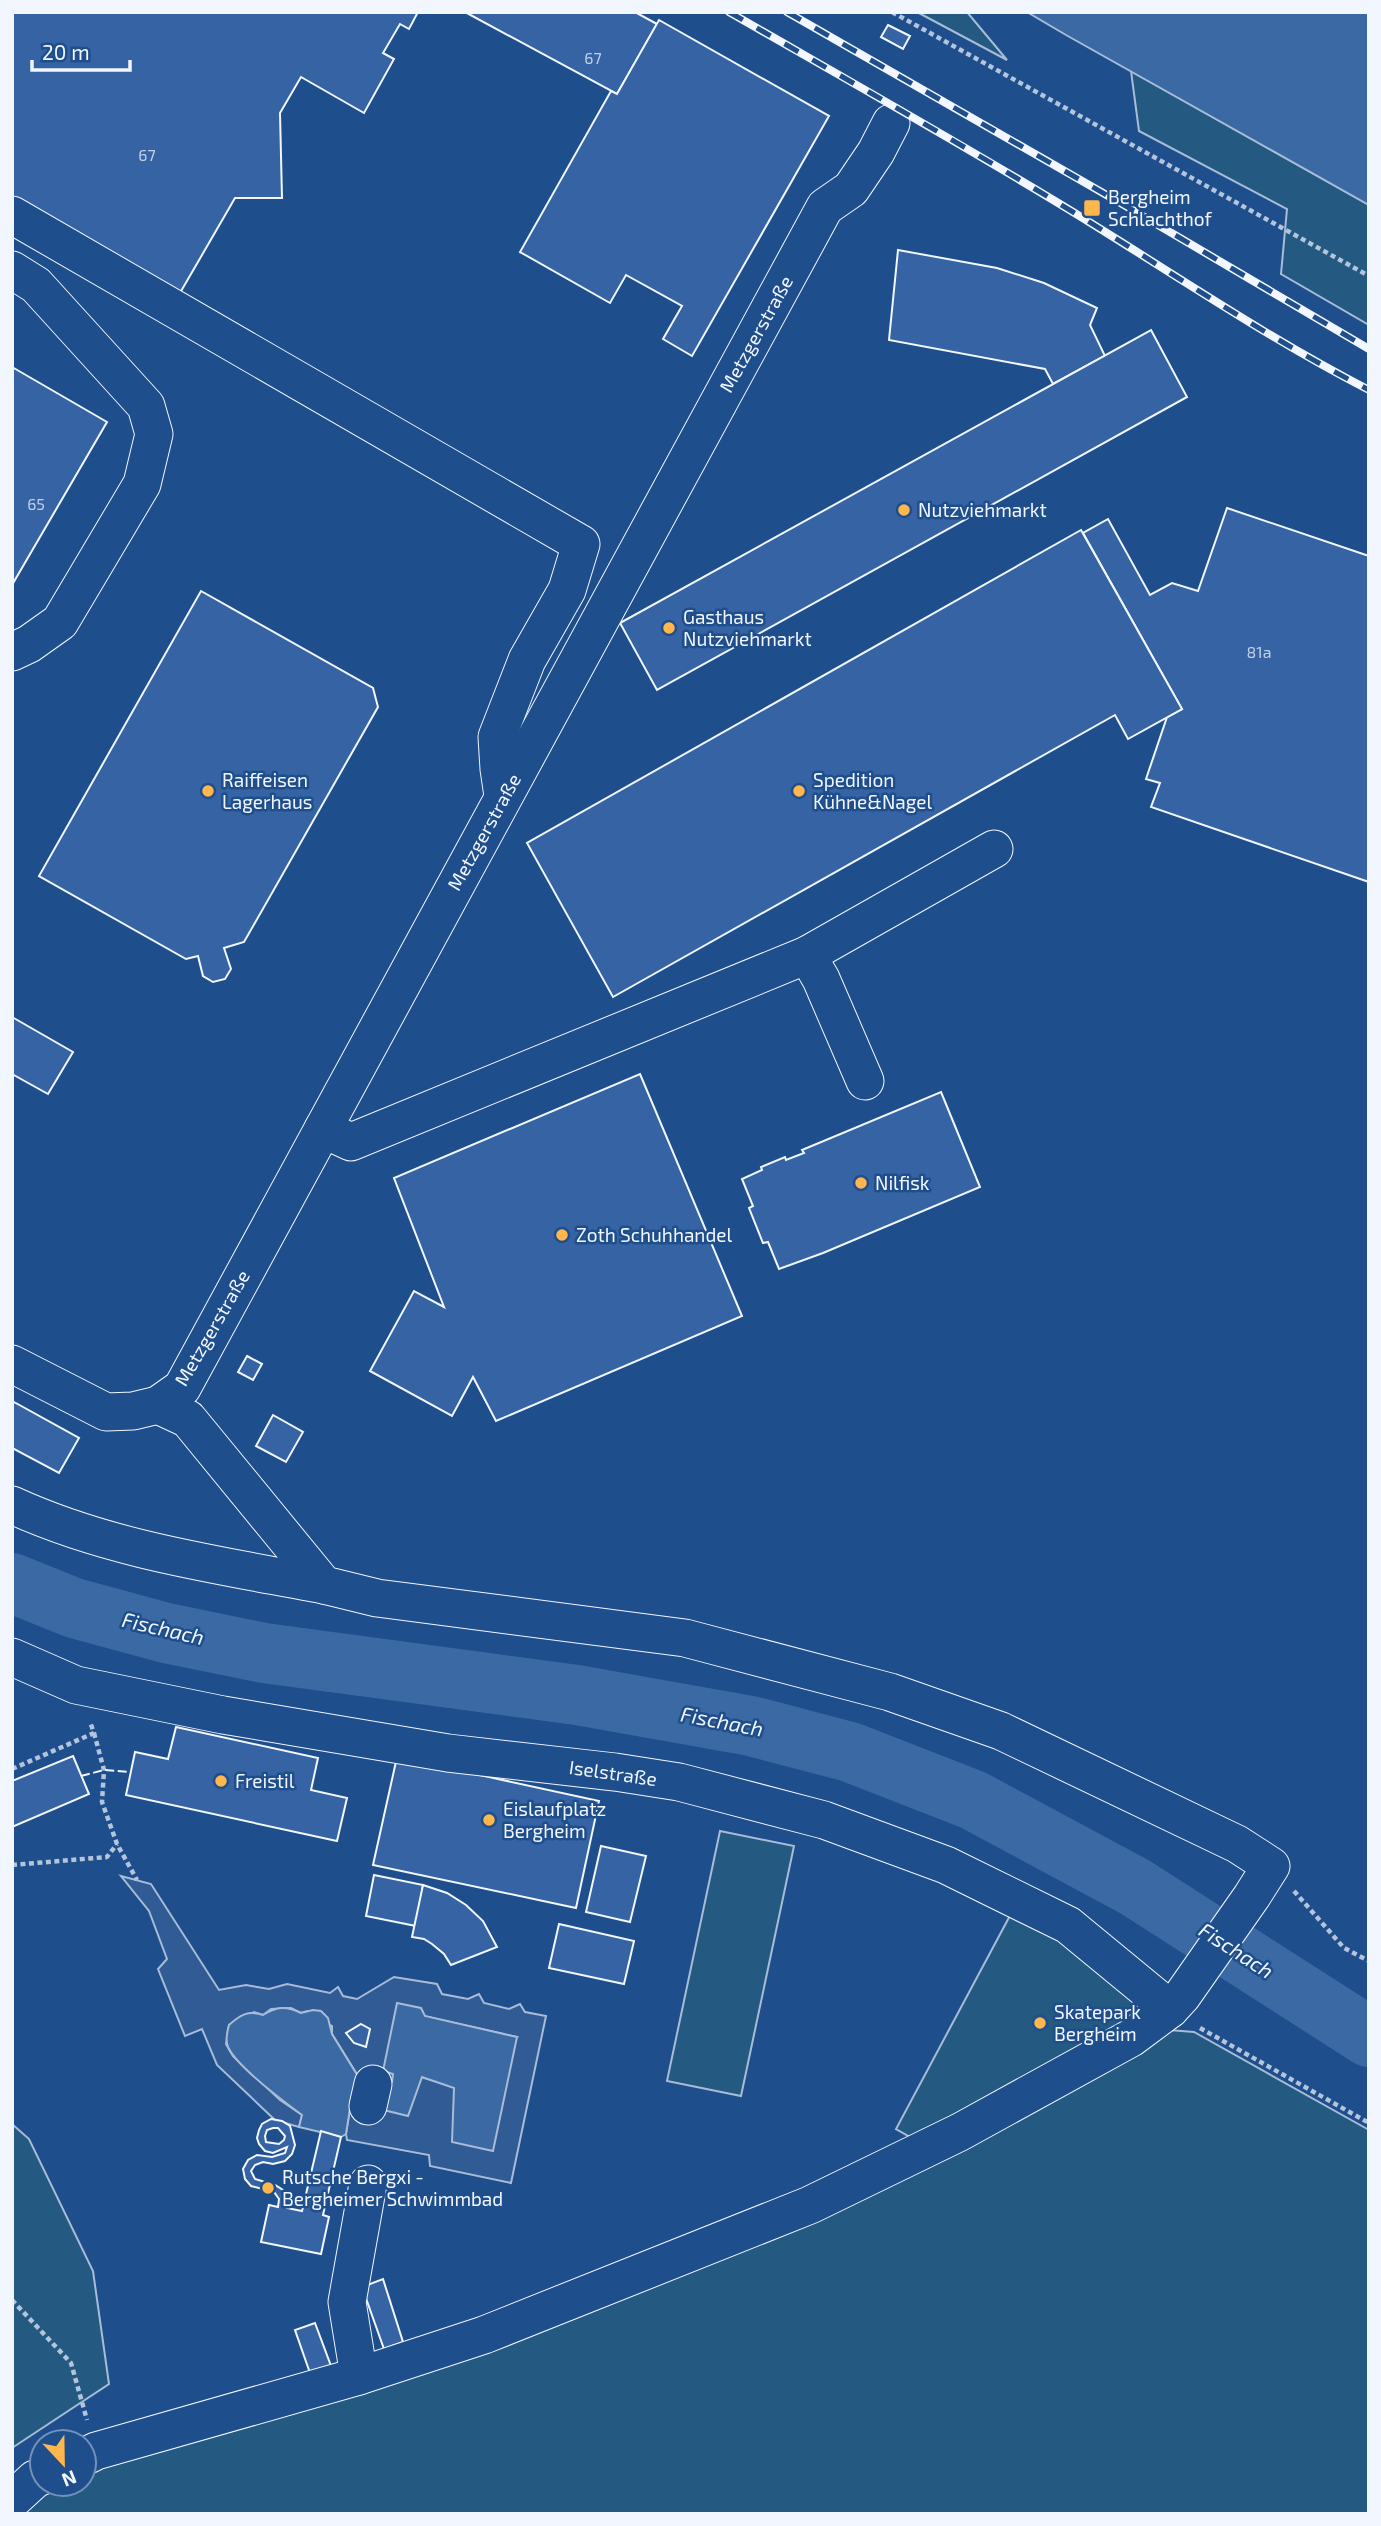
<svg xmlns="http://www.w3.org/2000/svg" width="1381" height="2526" font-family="'Exo 2',sans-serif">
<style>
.green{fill:#245a82;stroke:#a8bbd7;stroke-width:2}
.parking{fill:#305b95;stroke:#a8bbd7;stroke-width:2}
.water{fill:#3b69a3;stroke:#a8bbd7;stroke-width:2}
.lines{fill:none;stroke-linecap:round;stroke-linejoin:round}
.river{stroke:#3b69a3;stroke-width:60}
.building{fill:#3563a3;stroke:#f2f6ff;stroke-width:2;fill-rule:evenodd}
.minor-casing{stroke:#f2f6ff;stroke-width:39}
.path{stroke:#b3c4dc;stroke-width:4.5;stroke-dasharray:5 3.5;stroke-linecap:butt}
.minor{stroke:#1f4e8c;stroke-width:37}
.rail-casing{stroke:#f2f6ff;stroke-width:8}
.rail{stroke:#1f4e8c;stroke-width:5;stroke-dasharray:16;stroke-linecap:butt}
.fence{stroke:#f2f6ff;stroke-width:2;stroke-dasharray:9 3.5;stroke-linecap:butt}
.poi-dot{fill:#ffb74d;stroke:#1f4e8c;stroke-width:2.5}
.labels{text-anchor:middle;stroke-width:5;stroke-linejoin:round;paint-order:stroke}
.number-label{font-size:16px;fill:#c3d1e8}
.poi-label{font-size:19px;fill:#f2f6ff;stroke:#1f4e8c;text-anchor:start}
.street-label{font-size:19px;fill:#f2f6ff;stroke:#1f4e8c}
.water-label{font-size:21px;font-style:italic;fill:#f2f6ff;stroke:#1f4e8c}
</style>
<rect width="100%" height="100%" fill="#1f4e8c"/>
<g class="green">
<polygon points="917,12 967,12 1007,60"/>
<polygon points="1131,71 1369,205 1369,325 1281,274 1287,209 1139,131"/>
<polygon points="720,1831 794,1846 741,2096 667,2081"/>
<polygon points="1013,1910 1131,1987 1135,2013 1120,2032 919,2142 896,2129"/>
<polygon points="1169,2030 1194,2032 1369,2130 1369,2514 12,2514 51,2484 84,2484 84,2468 363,2383"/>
<polygon points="12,2124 29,2139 93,2271 109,2384 12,2448"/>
</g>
<polygon class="parking" points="121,1876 151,1884 219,1990 246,1985 269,1989 287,1984 330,1993 338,1987 343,1996 357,1999 394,1977 437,1984 442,1994 468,1999 479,1994 484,2003 509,2009 520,2004 525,2012 546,2016 511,2183 430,2166 429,2155 347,2140 346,2134 351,2102 421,2077 454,2087 517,2037 424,2016 383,2071 394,2074 392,2082 388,2085 361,2081 332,2034 332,2026 307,2011 301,2013 291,2008 271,2009 263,2015 254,2012 229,2025 226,2044 233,2056 280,2100 302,2115 299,2127 275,2120 217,2065 202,2029 185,2036 158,1969 167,1959 149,1911"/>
<g class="water">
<polygon points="1027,12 1369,12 1369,205 1066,35"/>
<path d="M397 2003 421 2008 425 2016 517 2037 493 2151 452 2142 454 2088 422 2077 408 2116 351 2102 346 2134 341 2137 299 2127 302 2115C283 2101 237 2067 228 2047 225 2040 227 2032 229 2025 240 2015 248 2010 263 2015 277 2006 287 2006 301 2013L313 2010 321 2011 328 2018 332 2034 361 2081 388 2085 392 2082 393 2074 383 2071Z"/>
</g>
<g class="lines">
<polyline class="river" points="12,1583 74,1608 166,1633 264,1653 577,1695 751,1726 850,1752 973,1800 1135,1887 1369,2037"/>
</g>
<g class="building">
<polygon points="12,12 418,12 409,29 400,24 383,53 394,59 364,113 301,77 280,113 282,198 235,198 180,293 12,197"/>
<polygon points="465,12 635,12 657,24 617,94"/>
<polygon points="659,20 829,116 692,356 663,339 682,306 626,275 610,303 520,252 611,91 617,94"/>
<polygon points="888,25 910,36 903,49 881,37"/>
<polygon points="898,250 997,268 1044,283 1097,308 1090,325 1105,356 1053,384 1045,369 889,340"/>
<polygon points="1151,330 1187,397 657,690 620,623"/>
<polygon points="12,367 107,422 12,585"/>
<polygon points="1227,508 1369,556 1369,882 1151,807 1160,783 1146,779 1167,717 1182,709 1083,533 1108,519 1150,595 1172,583 1198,591"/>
<polygon points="1081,530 1182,709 1128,739 1115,715 613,997 527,843"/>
<polygon points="201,591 373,688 378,707 244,942 224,948 231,969 225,979 213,982 203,976 198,956 186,959 39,876"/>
<polygon points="12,1017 73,1052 48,1094 12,1074"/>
<polygon points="640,1074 742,1316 496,1421 473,1377 452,1416 370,1371 414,1291 444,1307 394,1178"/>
<polygon points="941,1092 980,1187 823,1253 779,1269 768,1242 763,1243 749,1208 753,1206 742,1179 762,1170 761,1167 785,1157 786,1160 804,1153 802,1150"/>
<polygon points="247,1356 262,1364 253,1380 238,1372"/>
<polygon points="14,1402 79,1438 59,1473 12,1448 12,1406"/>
<polygon points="273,1415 303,1432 286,1462 256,1446"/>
<polygon points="176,1727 318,1758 311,1790 347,1798 337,1841 126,1795 135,1752 168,1759"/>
<polygon points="73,1756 89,1794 12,1827 12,1781"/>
<polygon points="397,1757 599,1801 576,1908 373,1865"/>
<polygon points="601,1846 646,1856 630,1922 586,1912"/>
<polygon points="374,1875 423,1885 416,1926 366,1916"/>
<polygon points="423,1885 447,1893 466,1905 483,1921 497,1947 451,1965 444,1954 432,1944 424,1939 412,1937"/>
<polygon points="559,1924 634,1941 624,1984 549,1968"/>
<polygon points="361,2024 370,2029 366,2047 354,2043 346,2033"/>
<path d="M271 2119 282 2121 290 2126 295 2145 292 2154 285 2161 273 2164 263 2162 255 2165 251 2171 255 2179 275 2185 283 2190 288 2199 287 2208 302 2211 321 2131 341 2137 323 2215 329 2217 321 2254 261 2242 269 2205 278 2207 279 2199 274 2192 251 2186 245 2179 243 2169 248 2160 257 2155 272 2157 285 2153 287 2147 273 2153 265 2151 259 2144 257 2138 259 2130 262 2124ZM273 2128H278L285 2136 284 2140 279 2144 266 2142 265 2136 267 2130Z"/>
<polygon points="383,2279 403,2342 384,2349 362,2287"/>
<polygon points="315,2323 331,2366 310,2373 295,2330"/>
</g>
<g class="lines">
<g class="minor-casing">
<g id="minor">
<polyline points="12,215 581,544 567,590 527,660 497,737 499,769 503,796"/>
<polyline points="12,270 36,285 146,406 154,434 142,484 60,622 29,644 12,652"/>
<polyline points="807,955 821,979 865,1081"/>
<polyline points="323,1129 351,1142 807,955 994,849"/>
<polyline points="12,1364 106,1412 133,1411 158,1405 182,1388 825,207 851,189 876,152 891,123"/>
<path d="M12 1505C110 1550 219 1565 324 1585"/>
<polyline points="12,1657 76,1685 223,1715 448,1753 615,1772 679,1782 824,1820 946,1865 1068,1925 1170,2009"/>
<polyline points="368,2106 373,2084"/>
<polyline points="359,2376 347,2302 368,2184"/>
<polyline points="84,2457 96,2451 359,2376 484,2335 810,2205 960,2132 1131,2038 1170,2009 1182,1996 1252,1896 1271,1866 1237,1844 1001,1731 890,1692 685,1638 377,1598 324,1585 188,1419 158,1405"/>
<polyline points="12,2500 35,2479 42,2476"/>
</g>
</g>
<g class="path">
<polyline points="892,12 1369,276"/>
<polyline points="94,1733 104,1770 102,1802 117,1844 137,1880"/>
<polyline points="12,1769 94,1733 90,1722"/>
<polyline points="12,1865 107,1857 117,1844"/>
<polyline points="1294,1891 1344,1948 1369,1961"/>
<polyline points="1200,2028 1369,2123"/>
<polyline points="12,2300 71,2363 87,2420"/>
</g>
<use href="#minor" class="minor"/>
<g class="rail-casing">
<g id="rail">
<path d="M729 12C844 78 960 143 1073 212 1171 272 1266 337 1369 390"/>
<polyline points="787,12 1124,205 1369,349"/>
</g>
</g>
<use href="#rail" class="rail"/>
<polyline class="fence" points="81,1776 104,1770 131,1772"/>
</g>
<g class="poi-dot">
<rect x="1083" y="199" width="18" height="18" rx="3.5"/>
<circle cx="904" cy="510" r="7"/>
<circle cx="669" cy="628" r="7"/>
<circle cx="208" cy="791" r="7"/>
<circle cx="799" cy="791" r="7"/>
<circle cx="861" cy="1183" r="7"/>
<circle cx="562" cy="1235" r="7"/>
<circle cx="221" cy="1781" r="7"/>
<circle cx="489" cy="1820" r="7"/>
<circle cx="1040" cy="2023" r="7"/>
<circle cx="268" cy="2188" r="7"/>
</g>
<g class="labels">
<g class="number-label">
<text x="593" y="64">67</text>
<text x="147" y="161">67</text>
<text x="36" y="510">65</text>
<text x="1259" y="658">81a</text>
</g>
<g class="poi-label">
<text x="1108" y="204">Bergheim<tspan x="1108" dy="22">Schlachthof</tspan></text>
<text x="918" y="517">Nutzviehmarkt</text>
<text x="683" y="624">Gasthaus<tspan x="683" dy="22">Nutzviehmarkt</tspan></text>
<text x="222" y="787">Raiffeisen<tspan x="222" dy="22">Lagerhaus</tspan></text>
<text x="813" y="787">Spedition<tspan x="813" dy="22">Kühne&amp;Nagel</tspan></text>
<text x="875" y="1190">Nilfisk</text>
<text x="576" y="1242">Zoth Schuhhandel</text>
<text x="235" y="1788">Freistil</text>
<text x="503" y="1816">Eislaufplatz<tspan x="503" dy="22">Bergheim</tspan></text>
<text x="1054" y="2019">Skatepark<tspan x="1054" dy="22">Bergheim</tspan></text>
<text x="282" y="2184">Rutsche Bergxi -<tspan x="282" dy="22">Bergheimer Schwimmbad</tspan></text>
</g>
<g class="street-label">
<text transform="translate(756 334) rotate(-61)" y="7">Metzgerstraße</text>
<text transform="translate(484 832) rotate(-61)" y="7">Metzgerstraße</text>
<text transform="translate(212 1328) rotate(-60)" y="7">Metzgerstraße</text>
<text transform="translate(613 1773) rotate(8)" y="7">Iselstraße</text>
</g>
<g class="water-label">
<text transform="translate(163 1629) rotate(13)" y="7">Fischach</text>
<text transform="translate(722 1722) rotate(11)" y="7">Fischach</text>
<text transform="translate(1236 1951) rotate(33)" y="7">Fischach</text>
</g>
</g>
<rect width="1381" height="2526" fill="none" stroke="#f2f6ff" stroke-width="28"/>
<g transform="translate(63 2463) rotate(158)"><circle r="33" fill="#1f4e8c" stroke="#7391ba" stroke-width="2"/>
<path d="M0-5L12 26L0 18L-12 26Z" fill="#ffb74d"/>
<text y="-10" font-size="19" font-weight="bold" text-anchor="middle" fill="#f2f6ff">N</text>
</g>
<path d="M32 60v10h98v-10" fill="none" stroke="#f2f6ff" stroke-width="3.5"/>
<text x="42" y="60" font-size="21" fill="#f2f6ff" stroke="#1f4e8c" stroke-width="5" paint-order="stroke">20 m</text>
</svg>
